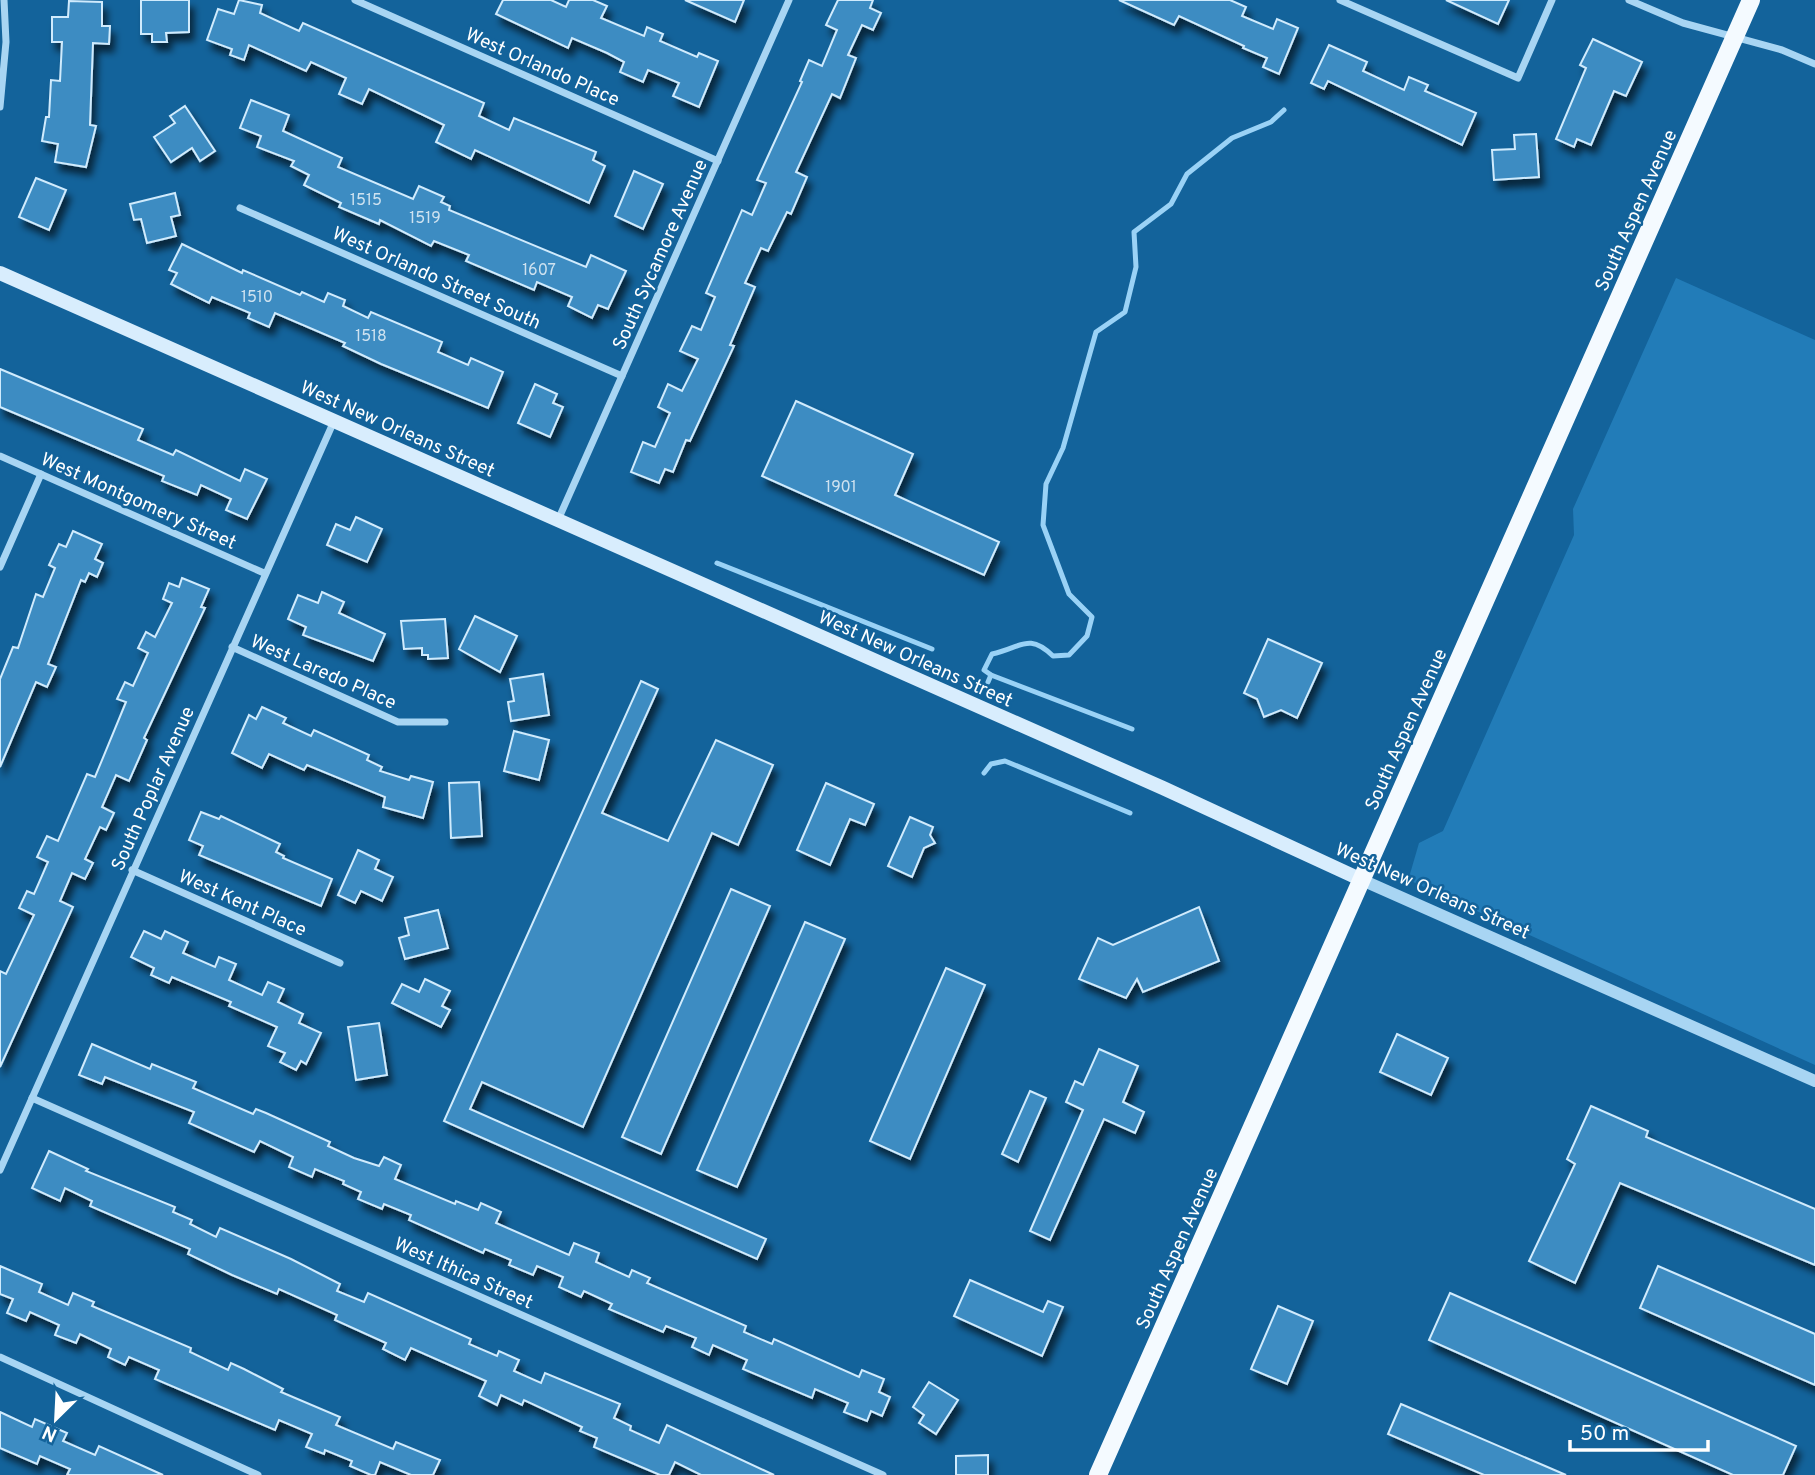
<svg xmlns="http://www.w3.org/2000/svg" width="1815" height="1475" font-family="Overpass,sans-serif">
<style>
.green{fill:#227cb8}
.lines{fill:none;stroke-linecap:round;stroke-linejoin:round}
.stream{stroke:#9ad2f6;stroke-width:5}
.building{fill:#3d8cc2;stroke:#d0ebfd;stroke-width:2;filter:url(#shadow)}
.minor{stroke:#a8d5f3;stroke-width:7}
.tertiary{stroke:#a8d5f3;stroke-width:12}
.secondary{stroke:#d8edfd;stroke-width:14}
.primary{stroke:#f4faff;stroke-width:18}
.labels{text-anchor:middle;stroke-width:5;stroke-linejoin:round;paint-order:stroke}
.number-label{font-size:16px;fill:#cee2f0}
.street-label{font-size:19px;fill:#fff;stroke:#13639b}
</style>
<defs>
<filter id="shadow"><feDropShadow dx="4.5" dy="8" stdDeviation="3.5" flood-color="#0009"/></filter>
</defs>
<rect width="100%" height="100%" fill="#13639b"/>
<polygon class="green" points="1676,278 1815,340 1815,1065 1411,881 1410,874 1419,843 1443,831 1574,535 1573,509"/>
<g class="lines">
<g class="stream">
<polyline points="717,563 932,649"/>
<polyline points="991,675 1132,729"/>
<path d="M988 682 991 675 984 670 992 654C1021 648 1028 632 1053 656L1069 655 1087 636 1092 617 1069 594 1043 525 1046 484 1063 448 1096 332 1125 312 1136 267 1134 232 1171 204 1187 174 1232 138 1271 122 1284 110"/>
<polyline points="984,773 991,764 1005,761 1130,813"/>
</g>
</g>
<g class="building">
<polygon points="141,0 189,0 189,32 166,33 167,42 152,42 152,34 141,34"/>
<polygon points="239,0 262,5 260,13 299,31 303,23 484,103 479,116 509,130 514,118 596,152 593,160 605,166 589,203 475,150 471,159 436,142 444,125 369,89 362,104 339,94 346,78 311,62 306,71 249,45 244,60 230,55 232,49 207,40 218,9 234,14"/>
<polygon points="503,0 551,0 566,7 569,0 593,0 607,6 601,18 644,36 647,27 663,34 660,41 697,57 699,53 718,61 699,107 673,96 679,83 648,70 643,82 620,72 624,62 607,53 572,38 568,48 496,14"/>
<polygon points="685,0 744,0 735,22"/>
<polygon points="838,0 873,0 870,8 881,13 873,30 862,25 848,55 856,58 840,98 832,94 796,172 807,177 791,214 787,212 768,251 761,248 745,283 755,287 730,345 734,346 690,441 686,440 673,472 665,469 659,483 631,472 643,442 655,447 670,413 658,407 668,384 682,391 698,359 680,351 692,326 701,330 715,297 706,293 742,210 752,215 766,183 757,180 802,82 800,81 809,60 822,66 837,30 826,25"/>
<polygon points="1119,0 1230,0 1246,7 1242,16 1273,29 1277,19 1298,28 1279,74 1263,67 1267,58 1243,48 1244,46 1179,16 1174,25"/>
<polygon points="1446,0 1509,0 1498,24"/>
<polygon points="69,1 102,2 102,26 110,26 109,44 93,43 90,125 96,126 86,167 55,162 58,144 42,141 46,117 49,117 51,80 60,81 62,42 52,42 52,17 68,17"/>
<polygon points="1593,39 1642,62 1626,96 1614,91 1591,145 1577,139 1574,147 1556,139 1586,68 1580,65"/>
<polygon points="1329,45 1367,62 1363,71 1404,90 1409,77 1428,85 1425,91 1476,113 1462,145 1328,81 1324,89 1311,83"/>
<polygon points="251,100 289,115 283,131 342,158 338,167 413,199 419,186 444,197 441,202 450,206 449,210 586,267 591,255 626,271 608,309 598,305 592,318 568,306 572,297 537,282 534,290 466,261 469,255 434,241 431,246 380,220 379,224 339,207 341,203 304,185 309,175 291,166 294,161 257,147 261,136 240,128"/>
<polygon points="185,106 215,151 200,161 192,148 171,162 154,137 175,123 170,116"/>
<polygon points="1536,134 1539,177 1494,180 1492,150 1515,149 1514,135"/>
<polygon points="634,171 663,184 643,229 615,216"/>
<polygon points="36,178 66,190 49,230 19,217"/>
<polygon points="175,193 180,215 171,217 176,236 147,243 141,219 134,220 130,204"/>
<polygon points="182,244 242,273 243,270 300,295 302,292 324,302 328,293 345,300 343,306 368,318 371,312 442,342 438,352 468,365 471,358 503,372 488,408 381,364 343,346 345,343 275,313 269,327 248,318 250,313 212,297 209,303 171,284 177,273 169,270"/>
<polygon points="0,369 143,429 138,440 173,455 176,450 240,481 245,469 267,479 247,519 226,510 231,499 201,485 197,495 162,481 164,476 0,407"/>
<polygon points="535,384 557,394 553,403 563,407 550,437 518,423"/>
<polygon points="796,401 913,454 895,495 999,542 984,575 762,476"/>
<polygon points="356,517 382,529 367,562 327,545 336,524 350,530"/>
<polygon points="73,531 102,544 95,559 103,563 97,577 89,573 85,582 81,580 48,664 56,667 47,687 36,682 0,767 0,679 13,647 18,648 36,594 43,597 55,568 49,565 59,544 66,547"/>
<polygon points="182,578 209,589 201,607 205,608 144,738 147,740 129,781 116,775 102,807 114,813 106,830 100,827 85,859 93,863 85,879 72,873 60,901 73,907 0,1067 0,971 6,974 34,915 19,908 27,891 34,894 48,862 37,857 47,836 58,841 87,774 95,777 126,702 117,699 125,682 133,686 148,653 138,648 146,632 155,637 172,603 163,599 169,583 179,587"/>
<polygon points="322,592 344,602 339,613 385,634 373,661 303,635 306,627 288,619 298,595 318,603"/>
<polygon points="475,616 517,636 500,672 459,649"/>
<polygon points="445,619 448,658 428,659 428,655 422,655 422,648 404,649 401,621"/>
<polygon points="1268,639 1322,663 1297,718 1281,710 1264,717 1257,699 1244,693"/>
<polygon points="543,674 549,715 511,721 508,702 514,701 510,679"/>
<polygon points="641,681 658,689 602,813 668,841 716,740 773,765 738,845 712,833 583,1127 482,1082 470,1109 766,1239 757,1259 444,1121"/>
<polygon points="262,707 286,718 283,723 311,736 314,730 369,755 367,760 382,767 380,771 409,780 411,776 433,782 423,818 383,807 385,797 307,765 304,770 269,754 262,768 232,753 249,715 256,719"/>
<polygon points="514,731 549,740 539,780 504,771"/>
<polygon points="479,782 482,836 451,838 449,783"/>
<polygon points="826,783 874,804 865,825 850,819 830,865 797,850"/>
<polygon points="201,812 219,819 221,816 280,844 276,852 284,856 283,858 332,879 321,906 199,855 203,846 189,840"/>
<polygon points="910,817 933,827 930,835 935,843 924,848 912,877 888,866"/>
<polygon points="358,850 379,860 375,869 393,877 382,901 361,891 355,903 338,895"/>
<polygon points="731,889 770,906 661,1154 622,1137"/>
<polygon points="1199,907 1219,961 1143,992 1137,979 1126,998 1079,979 1098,938 1113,945"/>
<polygon points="438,910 448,948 405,959 399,938 409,935 405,918"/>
<polygon points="805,922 845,939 737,1187 697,1170"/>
<polygon points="144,931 161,939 165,931 188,942 183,953 215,967 219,957 236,964 229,980 262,995 268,982 284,989 278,1002 303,1014 299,1023 321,1033 306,1064 301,1061 296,1070 280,1062 285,1053 268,1046 277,1027 229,1006 231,1002 172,977 169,983 151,975 154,968 131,957"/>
<polygon points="946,968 985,985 910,1159 870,1141"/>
<polygon points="425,979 450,991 442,1006 450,1010 441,1027 392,1003 402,984 419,992"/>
<polygon points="379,1023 387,1075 356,1080 348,1027"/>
<polygon points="1397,1034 1448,1058 1431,1095 1380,1072"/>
<polygon points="92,1044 150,1069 152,1064 196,1082 193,1088 253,1114 256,1109 266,1113 330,1142 328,1146 354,1158 379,1166 384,1157 401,1165 395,1179 455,1204 456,1201 478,1210 481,1203 501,1212 496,1223 569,1255 574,1243 599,1253 596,1262 629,1277 632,1270 650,1278 647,1283 746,1326 744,1332 772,1344 774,1339 859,1377 862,1370 884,1379 879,1392 890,1397 882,1416 871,1411 867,1421 844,1412 848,1403 815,1389 812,1398 743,1369 747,1360 713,1345 709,1355 692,1347 696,1338 666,1326 663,1332 609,1309 612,1304 584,1291 581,1297 559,1287 563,1277 537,1266 533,1275 509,1265 511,1260 485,1249 483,1253 409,1220 411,1215 384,1204 382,1209 358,1199 361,1192 343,1184 344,1181 315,1169 312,1177 289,1167 293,1157 260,1141 254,1152 189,1123 194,1112 105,1077 102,1084 79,1075"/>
<polygon points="1099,1049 1138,1066 1123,1102 1144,1112 1135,1133 1104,1119 1050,1240 1030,1231 1083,1110 1066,1102 1075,1081 1083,1085"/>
<polygon points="1030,1091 1046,1098 1018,1162 1002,1154"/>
<polygon points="1591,1106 1648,1131 1646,1137 1815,1209 1815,1265 1620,1183 1575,1283 1529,1261 1575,1164 1567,1159"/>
<polygon points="49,1151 88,1169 86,1171 175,1207 173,1212 192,1220 190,1224 216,1237 220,1228 291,1259 340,1284 337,1291 364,1302 368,1293 471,1339 469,1344 497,1356 499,1351 519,1360 514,1371 541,1383 545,1373 620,1404 614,1418 631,1426 630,1430 659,1443 667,1425 774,1475 701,1475 675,1462 669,1475 660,1475 594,1447 597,1438 580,1431 582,1427 524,1400 522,1405 501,1395 497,1405 479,1396 486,1381 411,1348 405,1360 383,1349 386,1343 335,1320 337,1315 279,1289 277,1294 232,1275 188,1254 190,1249 90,1206 92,1201 65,1188 60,1201 32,1188"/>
<polygon points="0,1266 42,1284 39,1292 68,1305 73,1293 94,1302 92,1306 191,1348 190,1352 228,1370 231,1363 244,1369 283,1389 281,1392 340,1417 336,1425 393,1449 396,1442 440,1460 433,1475 411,1475 380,1462 375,1475 371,1475 350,1466 352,1461 325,1450 324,1454 306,1447 312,1434 279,1420 275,1430 155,1379 159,1370 129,1357 125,1365 108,1357 111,1349 80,1334 76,1343 55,1335 59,1325 30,1312 26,1321 7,1313 13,1299 0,1294"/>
<polygon points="1658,1266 1815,1334 1815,1385 1640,1308"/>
<polygon points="970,1280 1043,1312 1048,1301 1063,1307 1042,1356 954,1316"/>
<polygon points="1450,1293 1796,1446 1783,1475 1733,1475 1429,1340"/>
<polygon points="1278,1306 1313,1321 1287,1384 1251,1369"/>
<polygon points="929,1382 958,1400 936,1434 919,1423 924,1415 913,1407"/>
<polygon points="1401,1404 1566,1475 1484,1475 1388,1434"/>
<polygon points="0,1412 32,1427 35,1419 67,1433 63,1441 95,1455 99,1446 163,1475 67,1475 70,1469 40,1456 37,1464 0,1448"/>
<polygon points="988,1455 988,1475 956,1475 956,1456"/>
</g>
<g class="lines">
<g class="minor">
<polyline points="355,0 718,161"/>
<polyline points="1340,0 1518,78 1552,0"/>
<polyline points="1629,0 1683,23 1782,50 1815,64"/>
<polyline points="0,107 6,42 4,0"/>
<polyline points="240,208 622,376"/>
<polyline points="0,456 264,573"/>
<polyline points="558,520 789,0"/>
<polyline points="0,567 41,474"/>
<polyline points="232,647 398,722 445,722"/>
<polyline points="132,870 340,963"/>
<polyline points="32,1098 883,1475"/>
<polyline points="0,1170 334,421"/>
<polyline points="0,1357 258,1475"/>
</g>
<polyline class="tertiary" points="1362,880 1815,1081"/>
<polyline class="secondary" points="0,273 1163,788 1362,880"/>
<polyline class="primary" points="1098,1475 1751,0"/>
</g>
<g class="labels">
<g class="number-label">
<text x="366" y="205">1515</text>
<text x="425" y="223">1519</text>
<text x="539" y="275">1607</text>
<text x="257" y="302">1510</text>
<text x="371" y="341">1518</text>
<text x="841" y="492">1901</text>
</g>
<g class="street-label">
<text transform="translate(543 66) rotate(24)" y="7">West Orlando Place</text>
<text transform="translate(1635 210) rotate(-66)" y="7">South Aspen Avenue</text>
<text transform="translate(659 254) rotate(-66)" y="7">South Sycamore Avenue</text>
<text transform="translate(437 277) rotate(24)" y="7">West Orlando Street South</text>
<text transform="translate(398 428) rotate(24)" y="7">West New Orleans Street</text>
<text transform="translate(139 500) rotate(24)" y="7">West Montgomery Street</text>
<text transform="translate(916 658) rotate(24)" y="7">West New Orleans Street</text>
<text transform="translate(324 671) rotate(24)" y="7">West Laredo Place</text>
<text transform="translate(1405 729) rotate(-66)" y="7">South Aspen Avenue</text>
<text transform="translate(152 788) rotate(-66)" y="7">South Poplar Avenue</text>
<text transform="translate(1433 890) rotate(24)" y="7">West New Orleans Street</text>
<text transform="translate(243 902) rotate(24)" y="7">West Kent Place</text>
<text transform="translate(1176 1248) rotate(-66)" y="7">South Aspen Avenue</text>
<text transform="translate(464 1272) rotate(24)" y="7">West Ithica Street</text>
</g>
</g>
<g transform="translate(56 1419) rotate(204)" stroke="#13639b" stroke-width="5" paint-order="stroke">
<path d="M0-5L12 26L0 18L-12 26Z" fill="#ffffff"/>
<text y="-10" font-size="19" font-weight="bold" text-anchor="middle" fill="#ffffff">N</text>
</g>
<path d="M1570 1440v10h138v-10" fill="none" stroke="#ffffff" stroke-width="3.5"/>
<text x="1580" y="1440" font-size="21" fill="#ffffff" stroke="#13639b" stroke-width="5" paint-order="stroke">50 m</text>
</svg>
